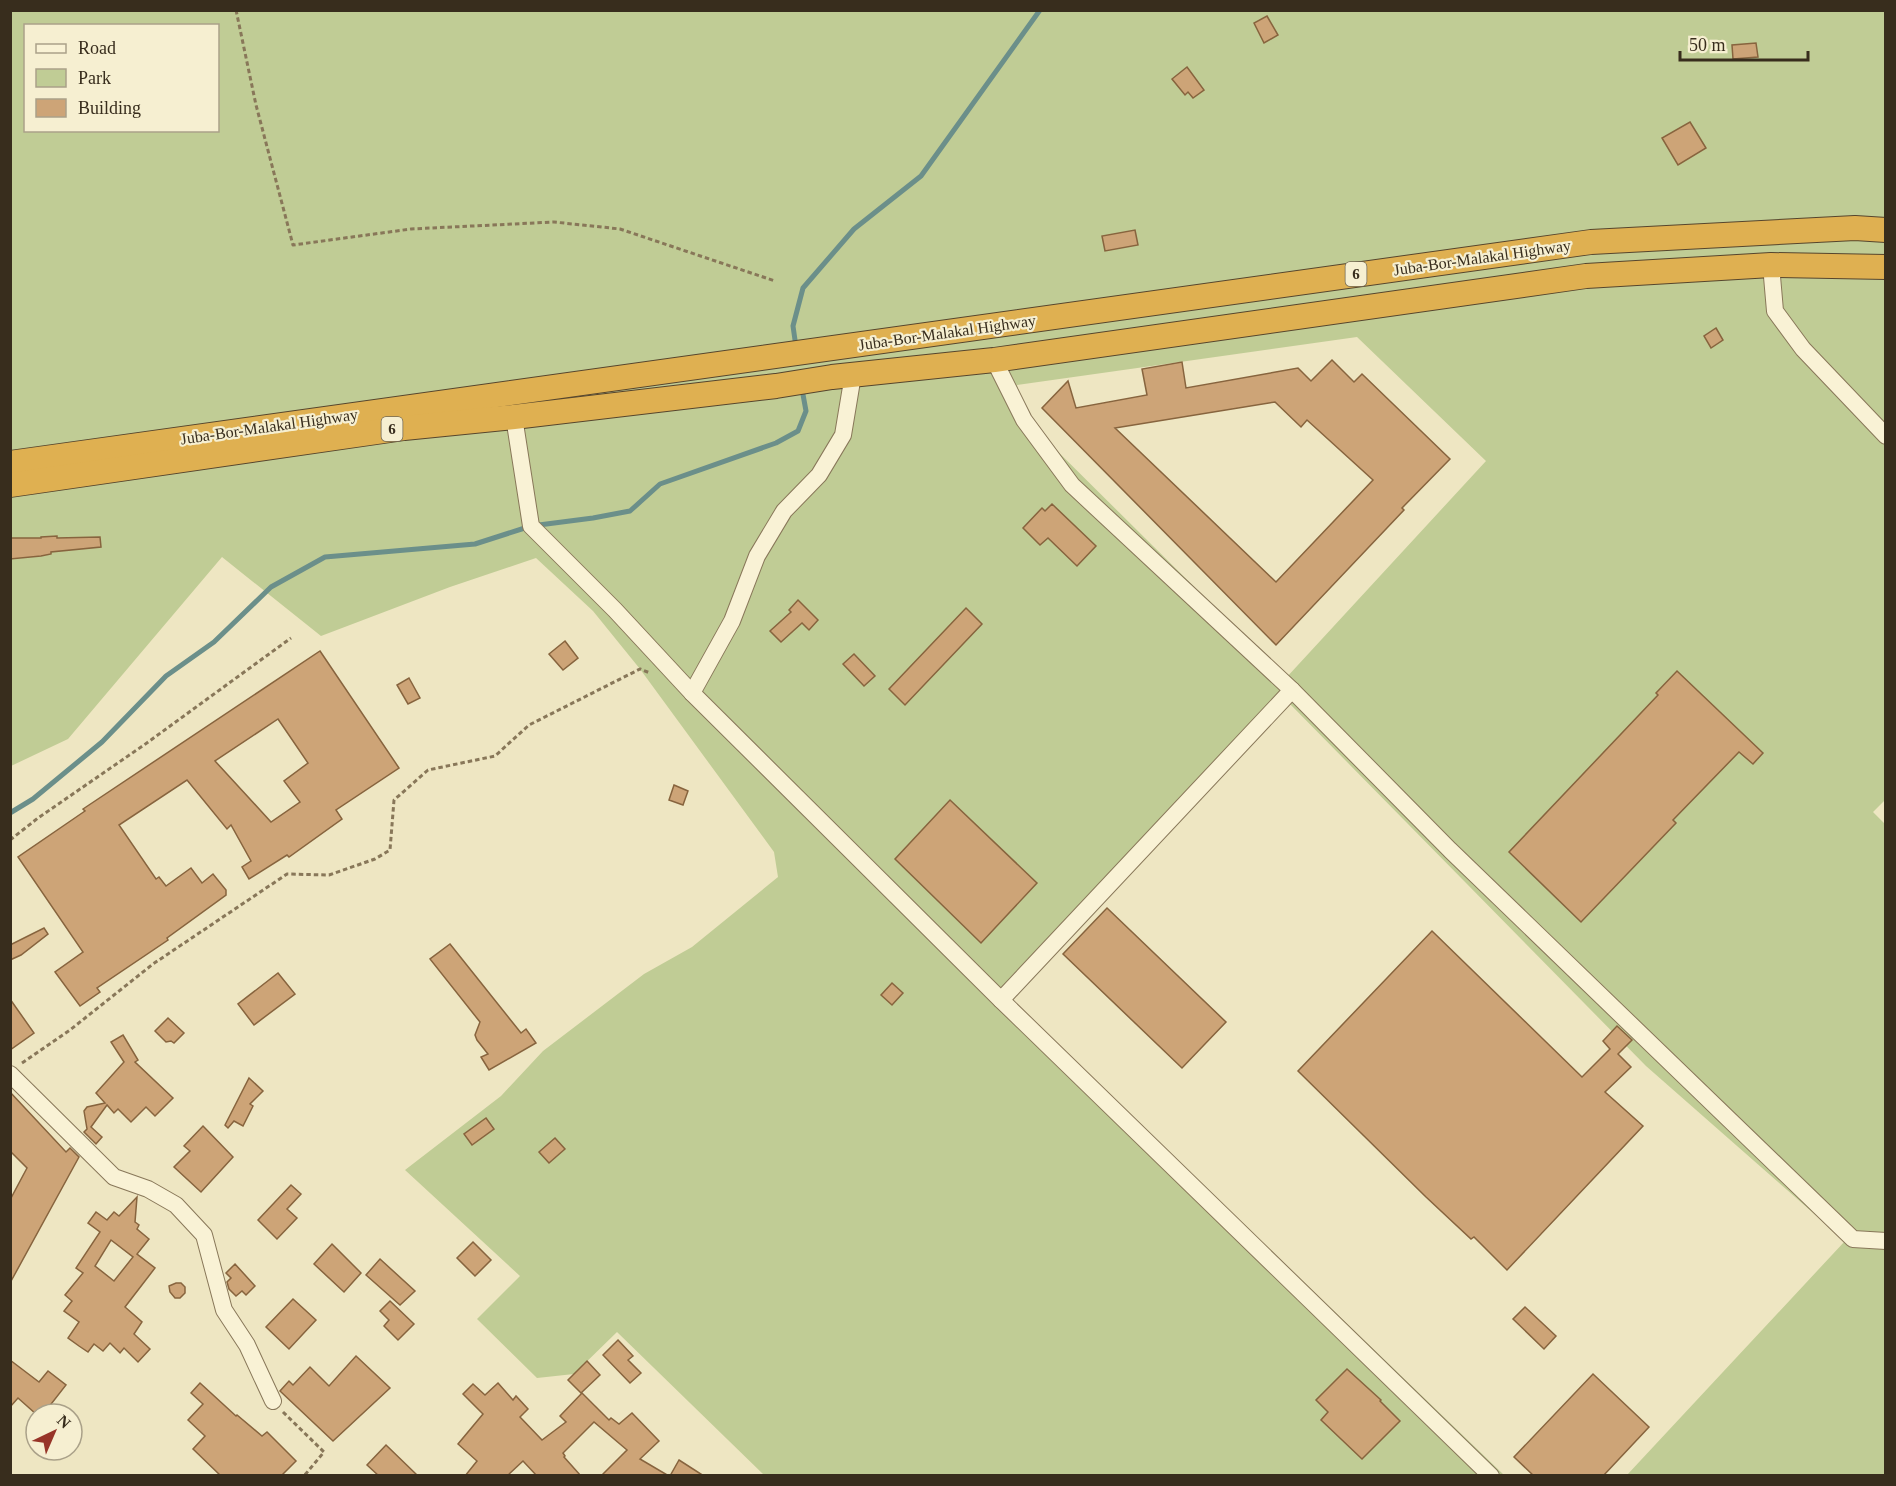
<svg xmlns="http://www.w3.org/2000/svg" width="1896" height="1486" font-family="'Times New Roman',serif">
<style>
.green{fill:#c0cc95;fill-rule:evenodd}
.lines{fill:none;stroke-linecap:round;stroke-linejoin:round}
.stream{stroke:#6b8f8a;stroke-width:5}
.building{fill:#cda477;stroke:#87643e;stroke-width:1.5;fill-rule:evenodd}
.minor-casing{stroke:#887759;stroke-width:18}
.highway-casing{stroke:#56452d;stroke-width:26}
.path{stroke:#887759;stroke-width:3;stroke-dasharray:4.5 3;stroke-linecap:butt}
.minor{stroke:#f9f2d5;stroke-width:16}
.highway{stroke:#dfb051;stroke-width:24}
.labels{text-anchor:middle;stroke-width:4.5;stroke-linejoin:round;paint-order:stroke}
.shield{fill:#f6efd1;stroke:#716753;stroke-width:1.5}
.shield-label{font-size:15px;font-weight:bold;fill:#382d1d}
.street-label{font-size:16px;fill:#382d1d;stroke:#f6efd1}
</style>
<rect width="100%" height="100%" fill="#eee6c2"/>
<path class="green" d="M11 11H1885L1886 799 1873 812 1886 825 1885 1475H1627L1845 1241 1646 1066 1289 703 1009 998 1504 1475H764L617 1332 574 1374 537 1378 477 1319 520 1276 405 1170 501 1096 543 1051 644 974 692 947 778 877 774 852 640 669 593 611 536 558 450 587 321 636 222 557 68 739 11 766ZM26 26H218V130H26ZM1357 337 1486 461 1286 678 1026 420 1017 385Z"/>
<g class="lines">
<g class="stream">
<polyline points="796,347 793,326 803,288 854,229 921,176 1040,10"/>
<polyline points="10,813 33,799 102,742 166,676 214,642 271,587 325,557 475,544 531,526 593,518 630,511 660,484 776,443 798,431 806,411 802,389"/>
</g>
</g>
<g class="building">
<polygon points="1267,16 1278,35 1264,43 1254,23"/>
<polygon points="1756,43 1758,57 1733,59 1732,45"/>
<polygon points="1187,67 1204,90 1193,98 1188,92 1185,95 1172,79"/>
<polygon points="1690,122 1706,148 1678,165 1662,138"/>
<polygon points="1135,230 1138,245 1105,251 1102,236"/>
<polygon points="1716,328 1723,340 1711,348 1704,336"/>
<path d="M1332 360 1354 382 1362 374 1450 459 1402 508 1404 510 1276 645 1042 408 1068 381 1076 408 1147 395 1142 369 1182 362 1186 388 1298 368 1311 381ZM1275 402 1301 427 1307 420 1373 480 1276 582 1115 428Z"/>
<polygon points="1052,504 1096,546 1077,566 1048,538 1040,545 1023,528 1042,508 1045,511"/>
<polygon points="57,536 57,538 100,537 101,547 51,552 51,554 41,556 10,559 10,538 41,538 41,537"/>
<polygon points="798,600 818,620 809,630 802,623 781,642 770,631 791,612 789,610"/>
<polygon points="966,608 982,624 905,705 889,689"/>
<polygon points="565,641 578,658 563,670 549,654"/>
<path d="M320 651 399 768 336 810 342 819 289 857 287 855 249 879 242 867 251 861 231 825 227 829 187 780 119 825 156 879 159 877 166 886 191 868 202 883 213 874 226 890V895L167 938 168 940 97 988 100 992 80 1006 55 972 83 952 18 857 85 811 83 809ZM278 719 308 763 284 781 300 802 271 822 215 761Z"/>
<polygon points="854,654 875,676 864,686 843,664"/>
<polygon points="1677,671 1763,753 1753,764 1739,752 1673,820 1676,823 1581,922 1509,852 1658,695 1656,693"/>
<polygon points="409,678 420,698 408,704 397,685"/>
<polygon points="674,785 688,791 683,805 669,800"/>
<polygon points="950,800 1037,883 981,943 895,859"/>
<polygon points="1107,908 1226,1022 1182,1068 1063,954"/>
<polygon points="44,928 48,934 21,955 10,960 10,945"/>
<polygon points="1432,931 1582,1077 1610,1049 1603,1041 1617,1026 1632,1040 1618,1054 1631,1067 1605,1092 1643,1126 1507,1270 1474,1237 1471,1239 1426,1197 1298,1071"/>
<polygon points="450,944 521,1033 526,1029 536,1043 489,1070 481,1057 488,1054 477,1040 475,1035 480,1022 430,959"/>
<polygon points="278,973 295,994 254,1025 238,1004"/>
<polygon points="892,983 903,993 892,1005 881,995"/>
<polygon points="10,999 34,1033 10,1050"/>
<polygon points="168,1018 184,1033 174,1043 171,1041 166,1042 155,1031"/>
<polygon points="123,1035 138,1060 135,1062 173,1098 155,1116 146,1107 131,1122 118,1109 114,1113 107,1105 91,1127 102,1137 96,1144 84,1132 87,1129 84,1111 87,1107 105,1103 96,1093 124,1062 111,1042"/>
<polygon points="249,1078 263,1091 250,1104 253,1106 243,1126 234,1121 228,1128 225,1125"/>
<polygon points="10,1092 66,1152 70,1148 79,1157 10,1283 10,1200 27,1168 10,1151"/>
<polygon points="486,1118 494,1129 472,1145 464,1134"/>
<polygon points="203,1126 233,1157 201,1192 174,1167 190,1151 184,1146"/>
<polygon points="555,1138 565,1149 549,1163 539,1152"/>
<polygon points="291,1185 301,1194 287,1209 297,1218 277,1239 258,1220"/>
<path d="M137 1197 135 1222 139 1225 137 1229 149 1239 137 1254 155 1268 125 1307 142 1322 134 1334 150 1349 138 1362 124 1348 120 1353 110 1343 103 1351 94 1344 88 1352 79 1346 68 1338 79 1322 64 1311 72 1301 65 1295 83 1273 76 1268 100 1232 88 1223 96 1212 107 1220 114 1212 119 1216ZM111 1240 133 1257 114 1281 95 1266Z"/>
<polygon points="473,1242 491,1260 475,1276 457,1258"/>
<polygon points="332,1244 361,1273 344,1292 314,1264"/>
<polygon points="380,1259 415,1291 400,1305 366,1275"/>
<polygon points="235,1264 255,1286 246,1295 242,1291 236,1296 229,1289 227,1282 231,1278 226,1273"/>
<polygon points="176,1283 181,1283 185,1287 185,1293 180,1298 175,1298 170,1292 169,1286"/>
<polygon points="293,1299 316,1320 289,1349 266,1327"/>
<polygon points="390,1301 414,1324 398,1340 384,1326 389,1320 380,1311"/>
<polygon points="1525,1307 1556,1336 1544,1349 1513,1319"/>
<polygon points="618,1340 633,1356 628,1360 641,1373 630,1383 603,1355"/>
<polygon points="356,1356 390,1388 333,1441 280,1391 289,1381 293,1385 310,1367 329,1386"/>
<polygon points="10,1360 39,1382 48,1371 66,1385 48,1408 53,1414 36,1414 18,1398 10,1407"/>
<polygon points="587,1361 600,1375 581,1393 568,1380"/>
<polygon points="1347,1369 1381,1400 1380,1401 1400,1421 1362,1459 1321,1420 1328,1412 1316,1400"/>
<polygon points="1593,1374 1649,1427 1603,1476 1534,1476 1514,1457"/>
<polygon points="200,1383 236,1416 237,1415 262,1436 267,1432 296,1461 281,1476 221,1476 193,1449 205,1436 188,1420 203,1404 191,1393"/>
<polygon points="498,1383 513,1400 516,1396 528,1409 520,1417 542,1440 566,1422 560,1416 582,1393 609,1420 611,1418 619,1424 632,1413 659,1441 640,1459 669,1476 601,1476 627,1450 594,1422 563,1453 565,1456 564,1457 581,1476 537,1476 523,1461 507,1476 465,1476 477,1461 458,1444 483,1414 463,1394 473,1384 485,1395"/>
<polygon points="386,1445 418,1476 379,1476 367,1465"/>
<polygon points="679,1460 704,1476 670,1476"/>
</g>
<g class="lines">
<g class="minor-casing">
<g id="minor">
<polyline points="1771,265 1775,311 1803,349 1886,436"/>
<polyline points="994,360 1024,420 1072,485 1292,690 1450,850 1853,1239 1886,1241"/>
<polyline points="514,417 531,526 615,610 692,693 1001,1000 1491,1476"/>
<polyline points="692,693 732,621 757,556 784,511 819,475 843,435 853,375"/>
<polyline points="1001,1000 1292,690"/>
<polyline points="10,1074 114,1177 148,1189 176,1205 204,1235 224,1310 247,1345 273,1401"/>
</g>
</g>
<g class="highway-casing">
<g id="highway">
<polyline points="10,463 1591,242 1855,228 1886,230"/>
<polyline points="10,485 404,428 514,417 776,386 832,377 994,360 1586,276 1771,265 1886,267"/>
</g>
</g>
<g class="path">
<polyline points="236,10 256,105 293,245 411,229 554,222 620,229 775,281"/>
<polyline points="10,840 38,818 144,745 291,638"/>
<polyline points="22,1063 70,1030 153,964 287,874 329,875 375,859 390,850 394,800 428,770 495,756 529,725 640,669 650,673"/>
<polyline points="283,1412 324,1452 304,1476"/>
</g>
<use href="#minor" class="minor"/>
<use href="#highway" class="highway"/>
</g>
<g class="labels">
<g class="shield">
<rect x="1345.5" y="262" width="21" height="24" rx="4.5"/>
<rect x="381.5" y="417" width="21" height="24" rx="4.5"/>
</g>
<g class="shield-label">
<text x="1356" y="279">6</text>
<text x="392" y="434">6</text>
</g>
<g class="street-label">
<text transform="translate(1482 257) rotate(-8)" y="6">Juba-Bor-Malakal Highway</text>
<text transform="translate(947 332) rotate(-8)" y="6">Juba-Bor-Malakal Highway</text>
<text transform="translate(269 426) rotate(-8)" y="6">Juba-Bor-Malakal Highway</text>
</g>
</g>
<rect width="1896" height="1486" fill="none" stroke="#382d1d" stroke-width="24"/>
<rect x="24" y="24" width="195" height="108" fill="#f6efd1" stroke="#aaa189" stroke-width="1.5"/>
<rect x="36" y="44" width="30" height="9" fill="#f9f2d5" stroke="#aaa189" stroke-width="1.5"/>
<text x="78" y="54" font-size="18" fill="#382d1d">Road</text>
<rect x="36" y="69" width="30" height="18" fill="#c0cc95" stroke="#aaa189" stroke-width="1.5"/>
<text x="78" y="84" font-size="18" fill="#382d1d">Park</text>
<rect x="36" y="99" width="30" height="18" fill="#cda477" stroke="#aaa189" stroke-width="1.5"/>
<text x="78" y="114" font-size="18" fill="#382d1d">Building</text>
<g transform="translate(54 1432) rotate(44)"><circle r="28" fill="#f6efd1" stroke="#aaa189" stroke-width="1.5"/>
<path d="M0-4.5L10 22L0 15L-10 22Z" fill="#973428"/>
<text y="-9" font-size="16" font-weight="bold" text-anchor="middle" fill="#382d1d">N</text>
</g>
<path d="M1680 51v9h128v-9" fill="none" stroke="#382d1d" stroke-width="3"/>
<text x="1689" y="51" font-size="18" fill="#382d1d" stroke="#f6efd1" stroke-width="4.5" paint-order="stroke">50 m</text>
</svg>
